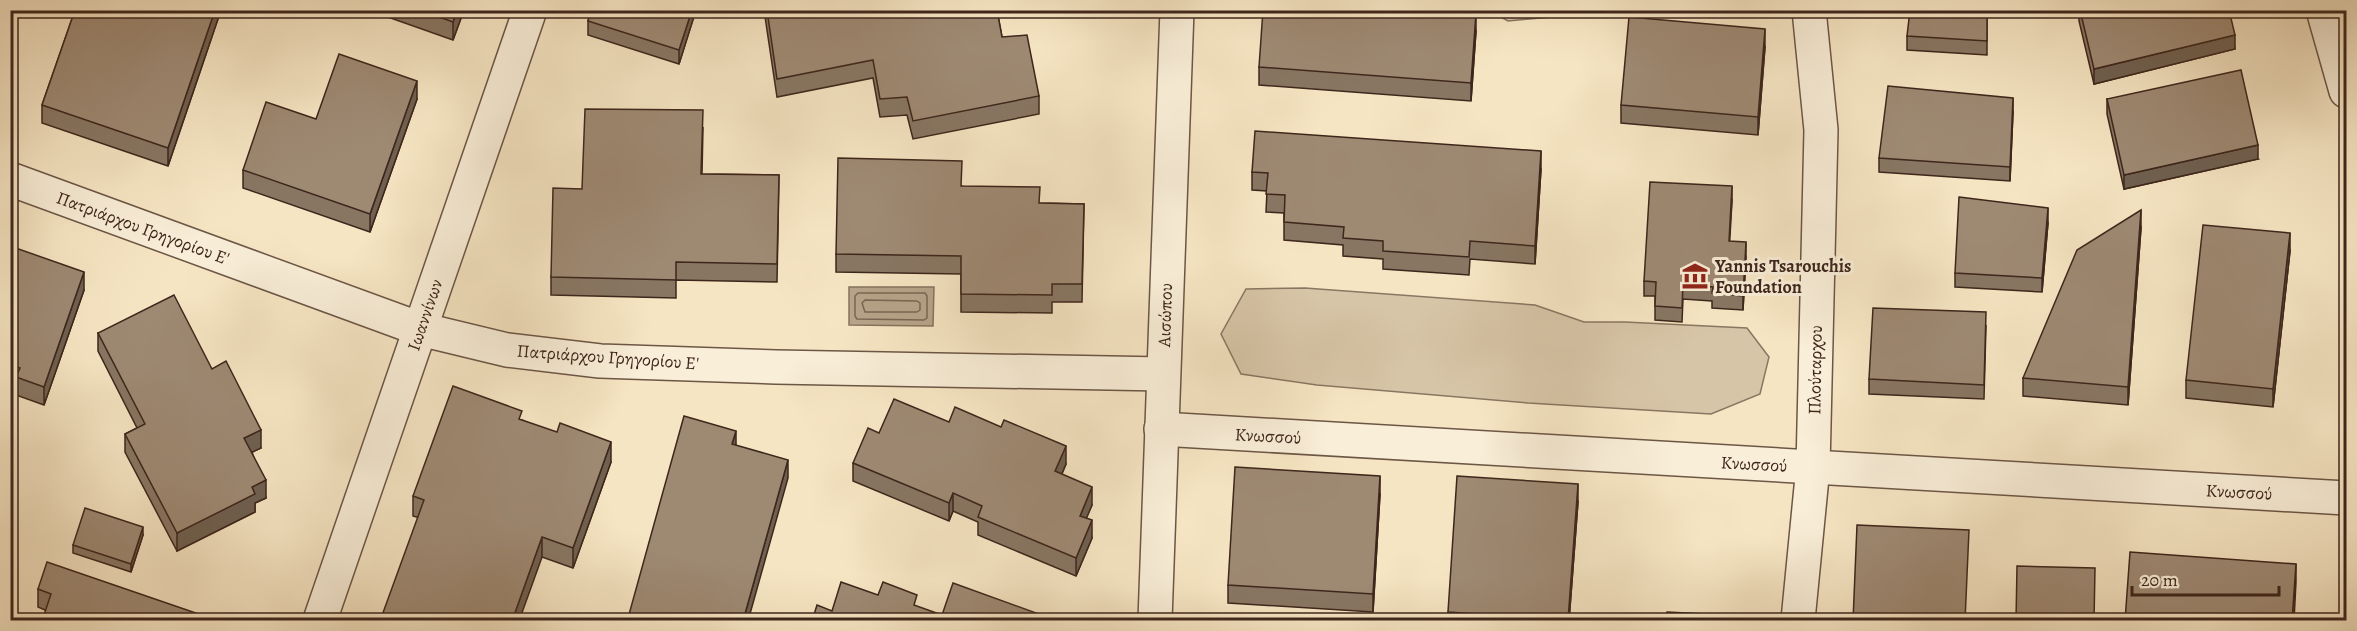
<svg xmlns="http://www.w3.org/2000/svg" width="2357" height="631" font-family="Alegreya,serif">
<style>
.green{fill:#d7c5a7;stroke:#8a7662;stroke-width:1.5}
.water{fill:#b7a48a;stroke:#87725e;stroke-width:1.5}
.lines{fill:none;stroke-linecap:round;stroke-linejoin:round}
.shore{stroke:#7a6553;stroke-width:1.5}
.minor-casing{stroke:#6c5646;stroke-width:36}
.minor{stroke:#f9eed8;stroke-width:33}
.wall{fill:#887663;stroke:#3e261c;stroke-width:1.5}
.shaded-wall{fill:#6f6050;stroke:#3e261c;stroke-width:1.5}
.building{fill:#9e8973;stroke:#3e261c;stroke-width:1.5}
.labels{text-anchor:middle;stroke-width:6;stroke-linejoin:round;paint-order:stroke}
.street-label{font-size:18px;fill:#3e261c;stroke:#f9eed8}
.poi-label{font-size:18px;font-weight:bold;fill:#3e261c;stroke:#f9eed8;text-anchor:start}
</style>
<rect width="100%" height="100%" fill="#f6e5c3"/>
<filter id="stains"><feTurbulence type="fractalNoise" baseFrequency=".00333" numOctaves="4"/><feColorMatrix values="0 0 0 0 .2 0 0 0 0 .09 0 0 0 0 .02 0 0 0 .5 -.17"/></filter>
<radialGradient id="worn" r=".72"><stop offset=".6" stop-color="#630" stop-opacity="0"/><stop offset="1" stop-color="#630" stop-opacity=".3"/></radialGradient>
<g class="green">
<polygon points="1490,11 1489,11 1577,11 1573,15 1508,21"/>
<polygon points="1305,288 1535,305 1584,322 1625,322 1747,328 1769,357 1760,394 1711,414 1528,403 1317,385 1241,374 1221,334 1246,289"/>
</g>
<polygon class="water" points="849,287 934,287 933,326 849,325"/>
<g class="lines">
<g class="shore">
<polygon points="858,293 925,293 927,296 927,318 924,320 857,319 855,316 855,296"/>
<polygon points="865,300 917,301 920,303 920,310 917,312 865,312 862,303"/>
</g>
<g class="minor-casing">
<g id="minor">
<polyline points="2323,10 2346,91"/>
<polyline points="10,179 420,329 507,350 600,361 776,367 1163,374"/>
<polyline points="1161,429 2346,498"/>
<polyline points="320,620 530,10"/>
<polyline points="1155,620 1177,10"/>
<polyline points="1798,620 1813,467 1821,130 1809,10"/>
</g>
</g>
<use href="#minor" class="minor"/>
</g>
<g class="wall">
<polygon points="75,10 221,10 168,166 42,123 42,105"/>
<polygon points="368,10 464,10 453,40"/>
<polygon points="591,10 696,10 679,64 588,35 588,21"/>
<polygon points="764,10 997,10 1002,37 1039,96 1039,114 913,139 907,115 880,117 873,78 777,97"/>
<polygon points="1987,10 1987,55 1907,50 1907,36"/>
<polygon points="2079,10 2229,10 2235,49 2094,84 2079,21"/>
<polygon points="1476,31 1471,101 1259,85 1259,67"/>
<polygon points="1765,47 1758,135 1621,123 1621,105"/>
<polygon points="417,99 370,232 243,188 243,170 316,119"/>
<polygon points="2107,99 2258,159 2124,189 2107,114"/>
<polygon points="2013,112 2010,181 1879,172 1879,158"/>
<polygon points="703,128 702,174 779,175 777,282 676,280 676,298 551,295 551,277 582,189"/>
<polygon points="1541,169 1535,264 1470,259 1469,275 1383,269 1383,259 1343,256 1343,245 1284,240 1284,213 1266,212 1267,191 1252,190 1252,172"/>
<polygon points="961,186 1040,203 1084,204 1082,302 1052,302 1052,313 961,312 961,274 836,272 836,254"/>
<polygon points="1732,200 1729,241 1746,256 1743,310 1712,308 1712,301 1683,299 1682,322 1655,320 1655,296 1644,296 1644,281"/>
<polygon points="2048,223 2042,292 1955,287 1955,273"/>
<polygon points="2141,228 2128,405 2023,396 2023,378"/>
<polygon points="10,246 84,290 44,405 16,395 16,385 10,383"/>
<polygon points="2290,251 2273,407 2186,398 2186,380"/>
<polygon points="1986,326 1984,399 1869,394 1869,379"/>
<polygon points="98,333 212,369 261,448 252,452 266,498 255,503 255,512 177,551 125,452 125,434 137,428 98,351"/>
<polygon points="522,420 611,462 573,568 542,557 413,516 413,496"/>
<polygon points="949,422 1066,464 1062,474 1092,505 1086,518 1092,538 1076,576 978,535 978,522 953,511 949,521 853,481 853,463 879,433"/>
<polygon points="1380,494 1373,612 1228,603 1228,585"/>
<polygon points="1578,502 1569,621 1448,621 1448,612"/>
<polygon points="143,535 131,572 73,553 73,545"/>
<polygon points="38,589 219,621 45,610 38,607"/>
</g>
<g class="shaded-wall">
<polygon points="10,10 14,10 10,21"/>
<polygon points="215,10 221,10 168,166 168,148"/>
<polygon points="457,10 464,10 453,40 453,22"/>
<polygon points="692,10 696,10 679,64 679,50"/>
<polygon points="1476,13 1476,31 1471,101 1471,83"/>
<polygon points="1765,29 1765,47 1758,135 1758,117"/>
<polygon points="2235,35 2235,49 2094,84 2094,69"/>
<polygon points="417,81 417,99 370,232 370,214"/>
<polygon points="2013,98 2013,112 2010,181 2010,167"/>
<polygon points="2258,145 2258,159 2124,189 2124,175"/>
<polygon points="1541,151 1541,169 1535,264 1535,246"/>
<polygon points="1732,186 1732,200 1729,255 1729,241"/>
<polygon points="2048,208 2048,223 2042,292 2042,278"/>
<polygon points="2141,210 2141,228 2128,405 2128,387"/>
<polygon points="2290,233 2290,251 2273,407 2273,389"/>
<polygon points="1746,242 1746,256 1743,310 1743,296"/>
<polygon points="84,272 84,290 44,405 44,387"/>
<polygon points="261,430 261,448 244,456 244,438"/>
<polygon points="736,431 736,449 732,444"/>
<polygon points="611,442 611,462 573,568 573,548"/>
<polygon points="1066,446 1066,464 1055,489 1055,471"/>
<polygon points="788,460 788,478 748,621 743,621"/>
<polygon points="1380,476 1380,494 1373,612 1373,594"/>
<polygon points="266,480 266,498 255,503 255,512 177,551 177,533 252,487"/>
<polygon points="1578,484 1578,502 1569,621 1568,621"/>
<polygon points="1092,487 1092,505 1080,534 1080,516"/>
<polygon points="953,493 953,511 949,521 949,503"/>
<polygon points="1092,520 1092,538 1076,576 1076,558"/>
<polygon points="143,527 143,535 131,572 131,564"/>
<polygon points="542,537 542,557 519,621 512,621"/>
<polygon points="2296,564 2296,582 2294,621 2292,621"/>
</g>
<g class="building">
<polygon points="75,10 215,10 168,148 42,105"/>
<polygon points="420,10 457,10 453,22"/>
<polygon points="591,10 692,10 679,50 588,21"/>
<polygon points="767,10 997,10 1002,37 1027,35 1039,96 913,121 907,97 880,99 873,60 777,79"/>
<polygon points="1263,10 1438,10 1476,13 1471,83 1259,67"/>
<polygon points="1910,10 1987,10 1987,41 1907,36"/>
<polygon points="2080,10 2229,10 2235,35 2094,69"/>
<polygon points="1629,17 1765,29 1758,117 1621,105"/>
<polygon points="339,54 417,81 370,214 243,170 266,102 316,119"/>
<polygon points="2241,70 2258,145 2124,175 2107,99"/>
<polygon points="1888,86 2013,98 2010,167 1879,158"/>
<polygon points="585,109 703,110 701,174 779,175 777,264 676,262 676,280 551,277 553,188 582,189"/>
<polygon points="1255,131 1541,151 1535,246 1470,241 1469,257 1383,251 1383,241 1343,238 1344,227 1284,222 1285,195 1266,194 1268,173 1252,172"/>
<polygon points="838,158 962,161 961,186 1040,187 1039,203 1084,204 1082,284 1052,284 1052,295 961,294 961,256 836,254"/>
<polygon points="1650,182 1732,186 1729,241 1746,242 1743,296 1712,293 1713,287 1683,285 1682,308 1655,306 1656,282 1644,281"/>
<polygon points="1959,197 2048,208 2042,278 1955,273"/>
<polygon points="2141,210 2128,387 2023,378 2077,250"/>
<polygon points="2203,225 2290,233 2273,389 2186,380"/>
<polygon points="10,246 84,272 44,387 16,377 20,368 10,365"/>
<polygon points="174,295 212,369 226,361 261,430 244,438 266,480 252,487 255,494 177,533 125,434 145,424 98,333"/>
<polygon points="1873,308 1986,312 1984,385 1869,379"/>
<polygon points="453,386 522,411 519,419 557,432 560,423 611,442 573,548 542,537 512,621 380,621 424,500 413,496"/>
<polygon points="894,399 949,422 955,407 1001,427 1004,420 1066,446 1055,471 1092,487 1080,516 1092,520 1076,558 978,517 982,506 953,493 949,503 853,463 868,428 879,433"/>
<polygon points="684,416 736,431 732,444 788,460 743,621 636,621 628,618"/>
<polygon points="1235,467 1380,476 1373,594 1228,585"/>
<polygon points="1457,476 1578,484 1568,620 1448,612"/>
<polygon points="85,508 143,527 131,564 73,545"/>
<polygon points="1857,525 1969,530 1965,621 1853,621"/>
<polygon points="2130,552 2296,564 2292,621 2125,621"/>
<polygon points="47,562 219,621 42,621 51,594 38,589"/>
<polygon points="2017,566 2095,568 2094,621 2016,621"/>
<polygon points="841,582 878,595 883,582 917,595 914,605 942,615 953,583 1058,621 812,621 817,605 832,611"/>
<polygon points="1667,612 1725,615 1725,621 1666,621"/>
</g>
<defs>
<g id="museum-bare" transform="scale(2.07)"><path d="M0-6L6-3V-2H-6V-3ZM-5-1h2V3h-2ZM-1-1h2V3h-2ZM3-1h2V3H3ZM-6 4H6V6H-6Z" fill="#8f2418" stroke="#f9eed8" stroke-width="2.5" paint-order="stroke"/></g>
</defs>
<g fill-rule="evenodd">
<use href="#museum-bare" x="1695" y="276"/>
</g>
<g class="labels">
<g class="street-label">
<text transform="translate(143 228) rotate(20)" y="6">Πατριάρχου Γρηγορίου Ε'</text>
<text transform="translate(425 315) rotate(-71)" y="6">Ιωαννίνων</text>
<text transform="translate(1165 315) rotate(-88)" y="6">Αισώπου</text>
<text transform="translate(608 357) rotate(4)" y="6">Πατριάρχου Γρηγορίου Ε'</text>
<text transform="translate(1815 370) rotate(-89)" y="6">Πλούταρχου</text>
<text transform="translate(1268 436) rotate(3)" y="6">Κνωσσού</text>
<text transform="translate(1754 464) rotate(3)" y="6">Κνωσσού</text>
<text transform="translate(2239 492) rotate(3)" y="6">Κνωσσού</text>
</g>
<g class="poi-label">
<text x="1715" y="272">Yannis Tsarouchis<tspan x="1715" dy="21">Foundation</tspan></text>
</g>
</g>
<rect width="2357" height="631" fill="none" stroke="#f6e5c3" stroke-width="36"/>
<rect x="12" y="12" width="2333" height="607" fill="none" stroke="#3e261c" stroke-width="3"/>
<rect x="18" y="18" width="2321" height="595" fill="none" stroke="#3e261c" stroke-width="1.5"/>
<path d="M2132 586v9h147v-9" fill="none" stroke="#3e261c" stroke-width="3"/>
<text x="2141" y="586" font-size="18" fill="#3e261c" stroke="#f9eed8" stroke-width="4.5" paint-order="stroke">20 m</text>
<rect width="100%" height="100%" filter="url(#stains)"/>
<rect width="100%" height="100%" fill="url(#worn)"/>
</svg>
